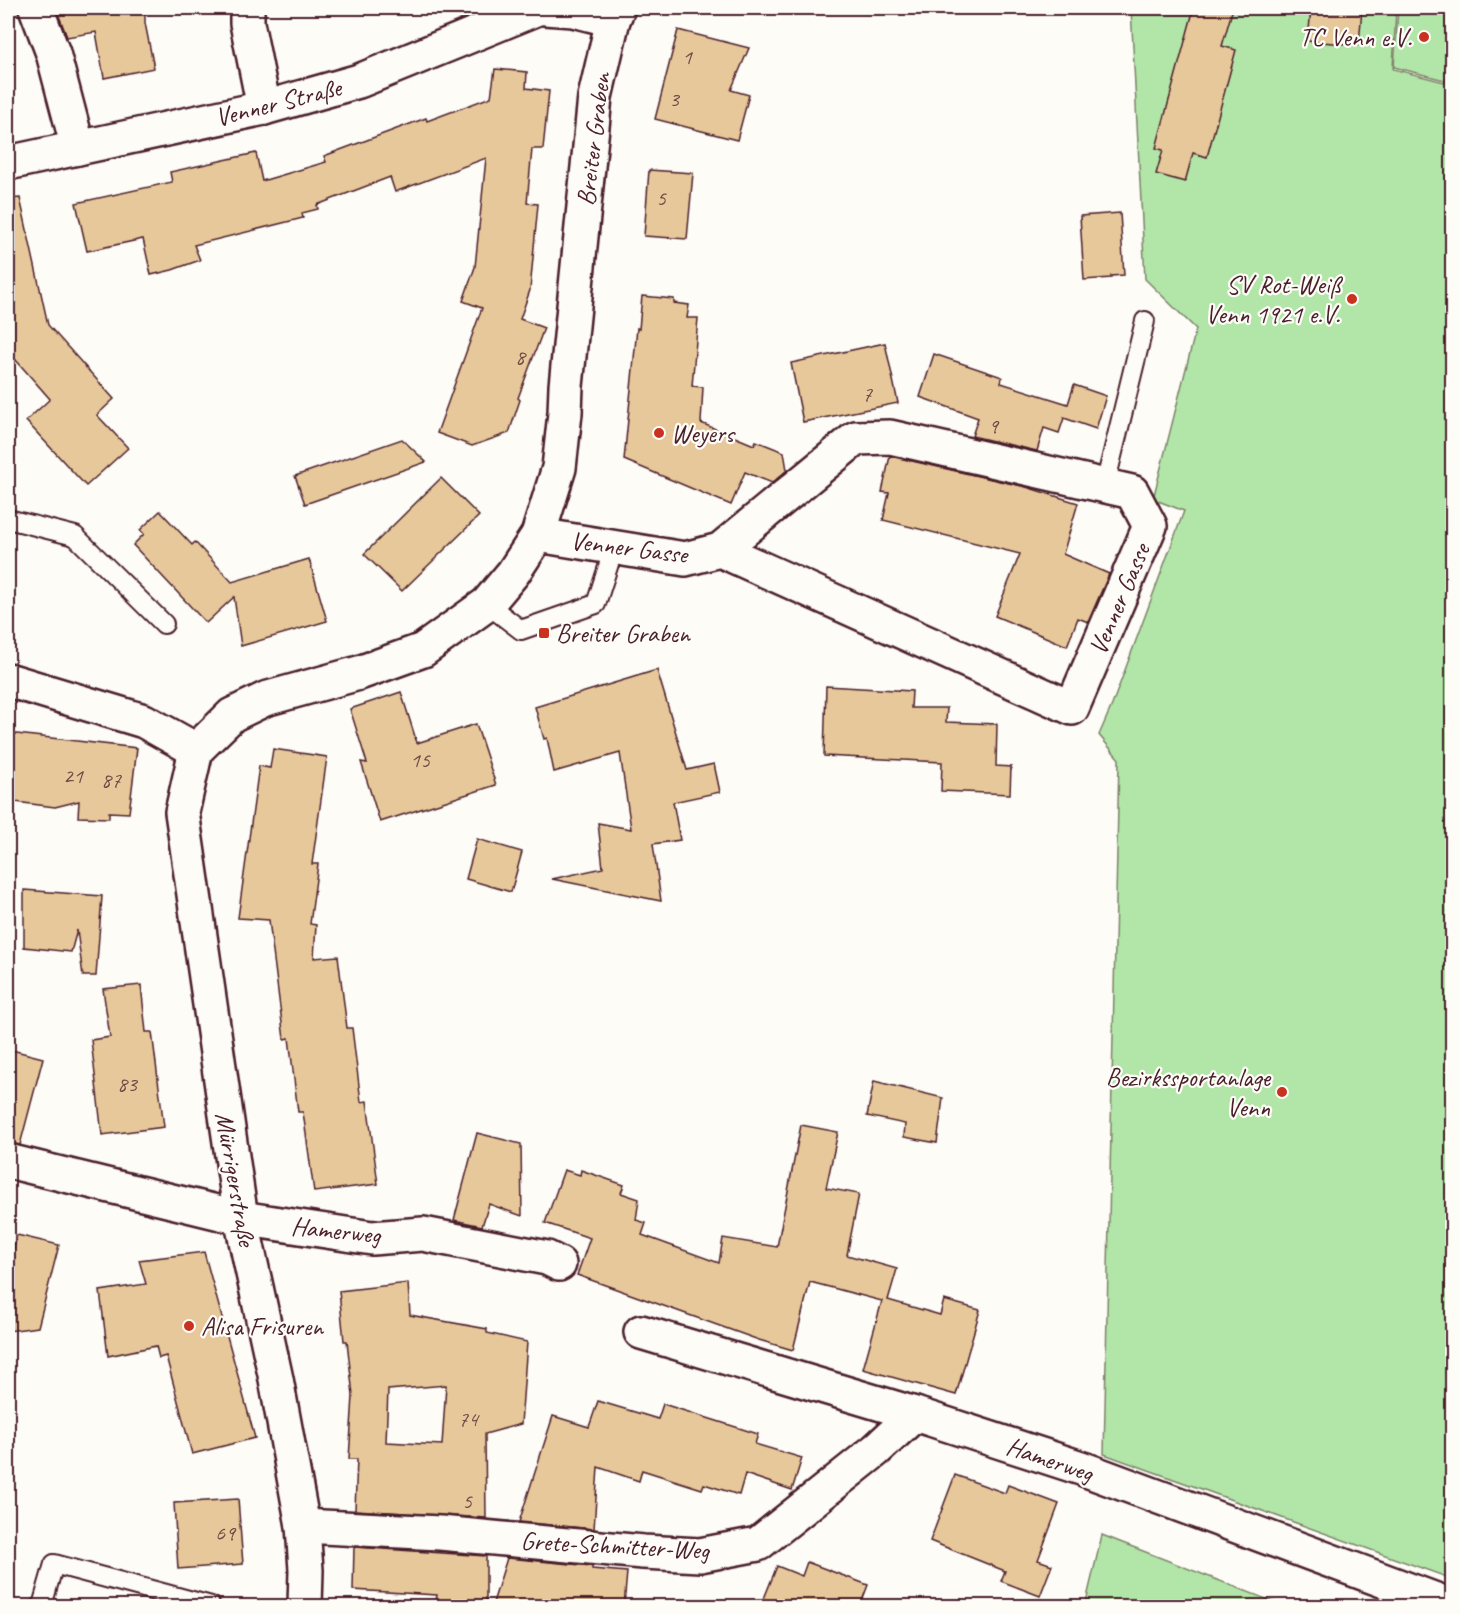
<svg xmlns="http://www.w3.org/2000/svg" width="1460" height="1614" font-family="Caveat,sans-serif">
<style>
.green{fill:#b1e6a8;stroke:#7e826a;stroke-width:1.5}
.building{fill:#e7c89a;stroke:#4a1f2b;stroke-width:1.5;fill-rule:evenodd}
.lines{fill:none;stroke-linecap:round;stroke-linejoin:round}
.lane-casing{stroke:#4a1f2b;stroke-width:22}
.street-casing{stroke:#4a1f2b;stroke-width:38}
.secondary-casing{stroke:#4a1f2b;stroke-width:38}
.lane{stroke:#fdfcf7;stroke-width:18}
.street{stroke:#fdfcf7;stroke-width:33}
.secondary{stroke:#fdfcf7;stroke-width:33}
.poi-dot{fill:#c8321e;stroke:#fdfcf7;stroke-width:2}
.labels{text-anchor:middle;stroke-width:4.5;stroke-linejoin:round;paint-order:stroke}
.number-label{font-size:22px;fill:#714947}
.poi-label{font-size:26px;fill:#4a1f2b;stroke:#fdfcf7;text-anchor:end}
.street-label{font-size:26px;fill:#4a1f2b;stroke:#fdfcf7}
</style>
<rect width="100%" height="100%" fill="#fdfcf7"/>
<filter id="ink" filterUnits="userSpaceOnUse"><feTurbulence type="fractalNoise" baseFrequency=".0167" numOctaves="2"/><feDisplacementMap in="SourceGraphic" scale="12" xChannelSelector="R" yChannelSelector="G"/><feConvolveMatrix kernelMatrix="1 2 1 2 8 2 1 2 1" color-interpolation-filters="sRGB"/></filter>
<g filter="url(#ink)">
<g class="green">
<polygon points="1131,8 1396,8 1393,69 1452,84 1452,1579 1104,1454 1119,759 1099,735 1112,705 1184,511 1153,499 1196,329 1145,279"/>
<polygon points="1398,8 1452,8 1452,82 1394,67"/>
<polygon points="1102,1535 1284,1606 1085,1606"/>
</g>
<g class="building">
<polygon points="56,8 145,8 145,23 154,68 104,78 96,32 67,37"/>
<polygon points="1194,8 1233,8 1222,46 1236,50 1207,157 1193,153 1185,182 1156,174 1163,150 1156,148"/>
<polygon points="1311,8 1362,8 1359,45 1308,41"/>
<polygon points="678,30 749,48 731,90 749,95 737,140 655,119"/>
<polygon points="495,69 527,72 526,88 549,91 543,149 532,149 527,203 538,204 530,290 520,319 544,328 518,398 520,400 509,433 472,446 437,433 482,308 463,301 475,267 486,158 395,192 390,177 317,205 318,209 302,213 303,218 194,245 200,260 172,270 151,275 143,239 87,251 76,203 172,182 170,172 256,153 262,181 326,162 324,156 426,118 427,121 491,97"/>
<polygon points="649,170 693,173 687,239 644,236"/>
<polygon points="20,198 48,325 114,399 97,415 128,448 86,486 26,421 50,399 8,351 8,199"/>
<polygon points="1120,213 1124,275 1111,276 1111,278 1084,280 1080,216"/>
<polygon points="642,296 674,299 674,303 689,305 687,318 698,318 692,386 703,387 701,423 754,445 756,441 784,452 787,470 772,483 745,472 731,505 624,460 637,328 639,329"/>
<polygon points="885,343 898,403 803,422 791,363"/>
<polygon points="934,354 1002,377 1001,383 1068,404 1074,385 1106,396 1096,429 1064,418 1059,433 1044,428 1037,451 972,436 978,418 920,397"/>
<polygon points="402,439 426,462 305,504 295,476"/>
<polygon points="890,456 1026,487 1078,503 1063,554 1109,574 1088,622 1078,618 1067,646 995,616 1020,554 883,520 889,493 882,492"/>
<polygon points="441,478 479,516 402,591 364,554"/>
<polygon points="160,511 192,545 195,542 232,582 309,559 327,621 241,646 234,597 206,623 133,545 144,534 140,530"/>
<polygon points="657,670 687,770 714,764 720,792 673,802 680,840 653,844 661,901 552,879 603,868 598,823 631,829 620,753 554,772 547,738 544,739 535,707"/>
<polygon points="826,686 912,691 911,708 947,708 946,722 997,724 996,766 1011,767 1010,794 941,791 942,762 824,756"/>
<polygon points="401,692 417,743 476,724 496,785 380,822 361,762 367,763 350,709"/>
<polygon points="8,733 137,748 129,813 109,812 109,818 78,817 79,801 55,807 8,801"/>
<polygon points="273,749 327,757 312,864 318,864 310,924 316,925 314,958 338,956 347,1028 352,1028 361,1102 367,1101 378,1184 314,1192 303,1112 298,1112 289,1038 284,1039 269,920 238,918 259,766 270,768"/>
<polygon points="477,839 522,852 511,892 466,879"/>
<polygon points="24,890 102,896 96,976 83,976 77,930 71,952 24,947"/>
<polygon points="141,985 146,1032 152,1032 164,1127 102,1135 91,1040 110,1037 103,989"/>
<polygon points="8,1049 43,1058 20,1145 8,1143"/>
<polygon points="874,1081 943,1098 937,1143 904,1137 905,1124 867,1116"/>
<polygon points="801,1125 838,1132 826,1188 859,1194 847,1255 897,1269 888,1300 940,1315 944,1300 980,1310 956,1395 863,1369 882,1301 810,1282 793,1350 759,1340 577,1275 590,1238 545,1223 564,1170 580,1175 581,1170 624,1185 621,1193 639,1199 636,1220 646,1223 642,1235 719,1263 723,1238 777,1247"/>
<polygon points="477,1133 521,1144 522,1216 489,1204 482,1226 454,1220"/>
<polygon points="17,1235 59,1245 38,1327 8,1331 8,1250 13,1252"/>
<polygon points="204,1252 255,1438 192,1454 166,1356 159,1358 156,1346 108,1356 100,1291 146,1284 139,1260"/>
<path d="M408 1283 410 1315 487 1329V1333L527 1342 521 1424 485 1434 486 1518 355 1510 357 1459H349L353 1396 347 1341H344L339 1291ZM446 1385 442 1445 386 1442 388 1390Z"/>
<polygon points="598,1401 658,1419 663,1404 758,1434 755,1444 802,1458 792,1490 745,1474 739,1495 704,1484 702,1489 642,1470 639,1481 598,1467 594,1529 519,1522 553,1416 589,1427"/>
<polygon points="955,1475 1005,1493 1008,1485 1059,1504 1038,1560 1052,1565 1040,1596 1001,1581 1005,1571 930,1541"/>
<polygon points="238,1499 243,1564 178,1569 174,1503"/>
<polygon points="354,1547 486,1556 486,1606 435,1606 437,1595 353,1590"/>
<polygon points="507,1558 592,1566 592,1569 627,1572 624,1606 492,1606"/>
<polygon points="807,1562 868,1585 860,1606 761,1606 777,1566 802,1576"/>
</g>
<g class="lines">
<g class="lane-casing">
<g id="lane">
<polyline points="1105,485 1145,321"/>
<polyline points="8,519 75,536 164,624"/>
<polyline points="487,604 521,630 596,604 614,548"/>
<polyline points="42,1606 54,1564 211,1606"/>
</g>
</g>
<g class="street-casing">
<g id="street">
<polyline points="36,8 53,53 78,148"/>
<polyline points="247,8 247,23 264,108"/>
<polyline points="545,8 573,10 613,20"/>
<polyline points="8,163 264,108 359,81 538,8"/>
<polyline points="538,535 685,559 720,550 1072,708 1150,526 1132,492 890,437 856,438 720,550"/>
<polyline points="8,680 144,721 196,750"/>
<polyline points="8,1161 241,1218 372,1238 423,1234 547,1258 559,1264"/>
<polyline points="641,1332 915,1414 1081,1468 1452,1606"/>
<polyline points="303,1526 440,1533 643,1552 700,1555 758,1544 876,1450 915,1414"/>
</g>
</g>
<g class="secondary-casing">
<polyline id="secondary" points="305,1606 306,1570 303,1526 276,1379 241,1218 182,812 196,750 232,715 265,699 359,673 423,650 487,604 513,573 538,535 559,468 565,413 566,386 595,97 613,20 618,8"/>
</g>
<use href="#lane" class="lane"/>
<use href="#street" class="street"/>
<use href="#secondary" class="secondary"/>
</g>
</g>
<g class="poi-dot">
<circle cx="1424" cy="37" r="6"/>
<circle cx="1352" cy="299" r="6"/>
<circle cx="659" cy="433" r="6"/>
<rect x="538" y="627" width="12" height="12" rx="3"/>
<circle cx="1282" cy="1092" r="6"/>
<circle cx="189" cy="1326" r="6"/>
</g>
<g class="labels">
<g class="number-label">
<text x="687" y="64">1</text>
<text x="674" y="106">3</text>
<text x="661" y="205">5</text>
<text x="520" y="364">8</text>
<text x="867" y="401">7</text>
<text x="993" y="433">9</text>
<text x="420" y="767">15</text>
<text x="73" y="783">21</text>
<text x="111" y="787">87</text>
<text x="127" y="1091">83</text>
<text x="468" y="1426">74</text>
<text x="467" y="1508">5</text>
<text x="225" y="1540">69</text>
</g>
<g class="poi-label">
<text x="1412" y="46">TC Venn e.V.</text>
<text x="1340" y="293">SV Rot-Weiß<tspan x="1340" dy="30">Venn 1921 e.V.</tspan></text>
<text x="671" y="442" text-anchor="start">Weyers</text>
<text x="556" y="642" text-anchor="start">Breiter Graben</text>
<text x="1270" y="1086">Bezirkssportanlage<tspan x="1270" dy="30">Venn</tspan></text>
<text x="201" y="1335" text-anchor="start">Alisa Frisuren</text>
</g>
<g class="street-label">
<text transform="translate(278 102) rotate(-14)" y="9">Venner Straße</text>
<text transform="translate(593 139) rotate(-83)" y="9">Breiter Graben</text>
<text transform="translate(629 547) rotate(7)" y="9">Venner Gasse</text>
<text transform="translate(1119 599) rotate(-67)" y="9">Venner Gasse</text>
<text transform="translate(236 1179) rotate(80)" y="9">Mürrigerstraße</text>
<text transform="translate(336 1230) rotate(6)" y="9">Hamerweg</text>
<text transform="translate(1050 1459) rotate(19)" y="9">Hamerweg</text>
<text transform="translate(615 1545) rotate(3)" y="9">Grete-Schmitter-Weg</text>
</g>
</g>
<rect width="1460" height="1614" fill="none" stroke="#fdfcf7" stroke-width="30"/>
<rect x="15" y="15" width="1430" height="1584" fill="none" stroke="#4a1f2b" stroke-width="2" filter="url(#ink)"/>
</svg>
